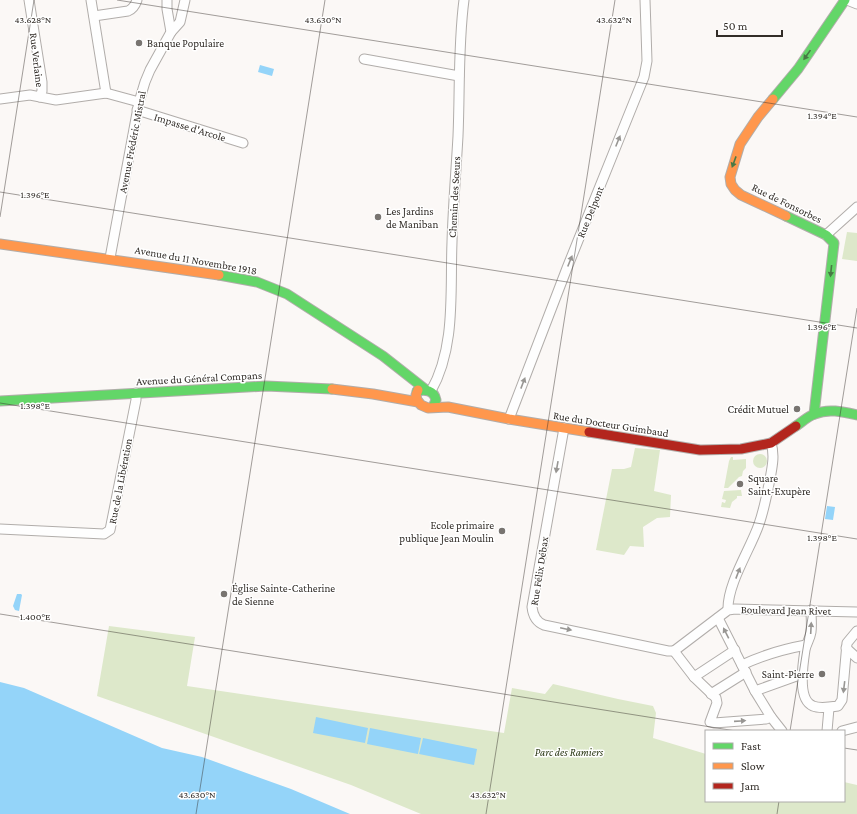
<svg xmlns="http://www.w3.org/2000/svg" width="857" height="814" font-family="'Crimson Pro',serif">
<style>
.green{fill:#dde8ca}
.water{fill:#94d4f9}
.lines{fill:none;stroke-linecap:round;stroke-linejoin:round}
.street-casing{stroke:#b1adaa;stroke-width:11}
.fast-casing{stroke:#b1adaa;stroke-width:11}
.slow-casing{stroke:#b1adaa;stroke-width:11}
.jam-casing{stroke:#b1adaa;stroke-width:11}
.street{stroke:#fefefe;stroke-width:9}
.fast{stroke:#63d668;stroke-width:9}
.slow{stroke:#ff974d;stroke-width:9}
.jam{stroke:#b3261e;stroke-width:9}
.oneway{fill:#487945}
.oneway2{fill:#989693}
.ticks{fill:none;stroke:#322d28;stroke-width:1;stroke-opacity:0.45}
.poi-dot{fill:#787470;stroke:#fff;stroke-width:1.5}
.labels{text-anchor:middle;stroke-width:3;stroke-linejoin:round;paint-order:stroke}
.poi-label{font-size:11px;fill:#322d28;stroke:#fff;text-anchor:start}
.street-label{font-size:11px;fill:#322d28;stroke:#fff}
.park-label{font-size:11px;font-style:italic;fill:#2c3916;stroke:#fff}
.ticks-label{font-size:10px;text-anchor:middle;fill:#322d28;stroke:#fff;stroke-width:3;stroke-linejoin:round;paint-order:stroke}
</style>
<rect width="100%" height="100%" fill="#fbf8f6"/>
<g class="green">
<polygon points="847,232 857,233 857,261 842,259"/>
<polygon points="635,448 660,450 654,491 671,495 670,517 657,518 643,527 644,547 630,546 624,555 596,550 612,469 624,469 631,467"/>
<circle cx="760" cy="461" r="7"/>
<polygon points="731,457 733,457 733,460 746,459 746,468 743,471 742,476 739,477 728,488 724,488 729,461"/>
<polygon points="741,490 742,496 737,496 737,498 732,502 730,508 721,507 722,502 725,503 726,500 722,499 724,491"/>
<polygon points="109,626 195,637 187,686 504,733 512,688 545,694 553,684 618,699 653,706 656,713 653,738 706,754 706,801 844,801 844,782 857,785 857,814 421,814 351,785 97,696"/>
</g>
<g class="water">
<polygon points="260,65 274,69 272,76 258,72"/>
<polygon points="827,506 835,507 833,520 825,519"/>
<polygon points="17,594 21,594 22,595 19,611 15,610 13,606"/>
<polygon points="0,682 24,688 162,748 202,757 291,789 350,814 0,814"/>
<polygon points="316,717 368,728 365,743 313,733"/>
<polygon points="370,728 421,738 418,754 367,744"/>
<polygon points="423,738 477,749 474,765 419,754"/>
</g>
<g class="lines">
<g class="street-casing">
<g id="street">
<polyline points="29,0 42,82 42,91 40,97"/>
<polyline points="91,0 106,93"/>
<polyline points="847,0 857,4"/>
<path d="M94 16 128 11C133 9 135 6 137 0"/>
<polyline points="171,32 180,22 185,0"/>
<polyline points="364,59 459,76"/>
<polyline points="0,99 30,95 56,100 106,93 139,102"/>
<polyline points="137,110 243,143"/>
<polyline points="826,235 857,207"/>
<polyline points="110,258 139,102 145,82 150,70 171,32 167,9 167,0"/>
<path d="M431 391C456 347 450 291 452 242 453 207 456 172 458 136 460 91 458 45 464 0"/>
<polyline points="509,419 567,268 644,77 647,61 645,0"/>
<path d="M564 428 532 607C533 616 536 622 544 625L668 651H674"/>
<polyline points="0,529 104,534 110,530 136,400 136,393"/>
<path d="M728 610C727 584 751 548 759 524 764 510 767 494 770 479 772 468 775 455 771 443"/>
<path d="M811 610C811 618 812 625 811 632 810 639 806 644 805 650 803 663 797 700 813 706 820 709 831 707 838 706L842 700 847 643 857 631"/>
<polyline points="718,618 755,691 771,717 782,731"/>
<polyline points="846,648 857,658"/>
<polyline points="674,651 728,610 735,609 857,612"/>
<polyline points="674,651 694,677 716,698 717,703 710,722 714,723 766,719 771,717"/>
<path d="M742 665C763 655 784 649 806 645"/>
<polyline points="694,677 735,650"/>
<polyline points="755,691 802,674"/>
<polyline points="711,694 746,672"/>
<polyline points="827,731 829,708"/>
<polyline points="842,731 857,727"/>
</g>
</g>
<g class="fast-casing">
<g id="fast">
<polyline points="773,99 798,69 845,0"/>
<polyline points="786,216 826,235 834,243 814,414"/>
<polyline points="219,275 257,282 287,294 383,356 425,389"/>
<path d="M417 391C425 389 434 390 436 400L433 407"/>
<polyline points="0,401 266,386 332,389"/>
<path d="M796 426C802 422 808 416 815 414 828 408 844 412 857 415"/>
</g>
</g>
<g class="slow-casing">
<g id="slow">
<polyline points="773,99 758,117 740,144 730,177 731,184 735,190 741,195 786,216"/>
<polyline points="0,244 219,275"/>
<polyline points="332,389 373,394 418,402"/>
<polyline points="418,390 416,395 417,400 421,405 428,408 448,407 509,419 589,432"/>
</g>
</g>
<g class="jam-casing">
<polyline id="jam" points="589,432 700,450 741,449 771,443 796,426"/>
</g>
<use href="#street" class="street"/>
<use href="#fast" class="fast"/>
<use href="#slow" class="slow"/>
<use href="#jam" class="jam"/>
</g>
<defs><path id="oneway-solid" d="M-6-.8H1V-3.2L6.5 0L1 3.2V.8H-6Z"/></defs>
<g class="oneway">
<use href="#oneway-solid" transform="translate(807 55) rotate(125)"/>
<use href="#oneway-solid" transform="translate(734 162) rotate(110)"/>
<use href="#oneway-solid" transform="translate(831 271) rotate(96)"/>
</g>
<g class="oneway2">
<use href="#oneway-solid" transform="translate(618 141) rotate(-68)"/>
<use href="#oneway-solid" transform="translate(570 261) rotate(-68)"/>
<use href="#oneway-solid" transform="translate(523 383) rotate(-69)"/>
<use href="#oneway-solid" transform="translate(557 467) rotate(100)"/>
<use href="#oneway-solid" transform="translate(738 573) rotate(-69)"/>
<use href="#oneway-solid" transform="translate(811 628) rotate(-87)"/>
<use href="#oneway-solid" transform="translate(566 629) rotate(12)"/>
<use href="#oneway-solid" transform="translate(726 633) rotate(-117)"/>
<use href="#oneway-solid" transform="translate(844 687) rotate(97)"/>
<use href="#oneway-solid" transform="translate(740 721) rotate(-4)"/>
</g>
<path class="ticks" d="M117 0 857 117M0 192 857 328M0 217 34 0M0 403 857 539M0 614 736 731M790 731 857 308M844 748 857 750M196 814 325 0M486 814 615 0M777 814 779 801"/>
<g class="poi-dot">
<circle cx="139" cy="43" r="4"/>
<circle cx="378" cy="217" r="4"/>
<circle cx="797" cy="409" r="4"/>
<circle cx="740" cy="484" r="4"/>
<circle cx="502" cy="531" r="4"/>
<circle cx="224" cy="594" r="4"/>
<circle cx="822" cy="674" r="4"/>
</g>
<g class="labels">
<g class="poi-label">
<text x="147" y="47">Banque Populaire</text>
<text x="386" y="215">Les Jardins<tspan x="386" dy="13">de Maniban</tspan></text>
<text x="789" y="413" text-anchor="end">Crédit Mutuel</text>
<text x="748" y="482">Square<tspan x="748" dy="13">Saint-Exupère</tspan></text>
<text x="494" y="529" text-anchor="end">Ecole primaire<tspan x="494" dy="13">publique Jean Moulin</tspan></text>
<text x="232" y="592">Église Sainte-Catherine<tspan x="232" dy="13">de Sienne</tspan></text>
<text x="814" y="678" text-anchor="end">Saint-Pierre</text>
</g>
<g class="street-label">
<text transform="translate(37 60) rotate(83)" y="4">Rue Verlaine</text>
<text transform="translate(190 127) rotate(17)" y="4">Impasse d'Arcole</text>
<text transform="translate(132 142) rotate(-79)" y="4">Avenue Frédéric Mistral</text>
<text transform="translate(454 197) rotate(-87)" y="4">Chemin des Sœurs</text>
<text transform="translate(787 203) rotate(26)" y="4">Rue de Fonsorbes</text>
<text transform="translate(590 212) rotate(-68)" y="4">Rue Delpont</text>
<text transform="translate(196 260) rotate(10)" y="4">Avenue du 11 Novembre 1918</text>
<text transform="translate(199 378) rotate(-3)" y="4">Avenue du Général Compans</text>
<text transform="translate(611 424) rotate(9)" y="4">Rue du Docteur Guimbaud</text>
<text transform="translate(120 481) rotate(-79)" y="4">Rue de la Libération</text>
<text transform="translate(539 571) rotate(-81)" y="4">Rue Félix Débax</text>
<text transform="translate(786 610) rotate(1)" y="4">Boulevard Jean Rivet</text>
</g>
<g class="park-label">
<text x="569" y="756">Parc des Ramiers</text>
</g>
</g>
<g class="ticks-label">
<text x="33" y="23">43.628°N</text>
<text x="323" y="23">43.630°N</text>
<text x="614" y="23">43.632°N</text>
<text x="822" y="119">1.394°E</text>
<text x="35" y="198">1.396°E</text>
<text x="822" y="330">1.396°E</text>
<text x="35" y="409">1.398°E</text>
<text x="822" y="541">1.398°E</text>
<text x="35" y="620">1.400°E</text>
<text x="197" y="798">43.630°N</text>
<text x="488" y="798">43.632°N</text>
</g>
<rect x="705" y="730" width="140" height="72" fill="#ffffff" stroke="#adaba9"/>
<rect x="713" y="743" width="20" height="6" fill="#63d668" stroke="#adaba9"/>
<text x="741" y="750" font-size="12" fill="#322d28">Fast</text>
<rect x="713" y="763" width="20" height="6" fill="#ff974d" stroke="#adaba9"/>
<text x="741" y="770" font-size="12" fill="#322d28">Slow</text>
<rect x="713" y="783" width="20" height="6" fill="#b3261e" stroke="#adaba9"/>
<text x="741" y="790" font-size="12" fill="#322d28">Jam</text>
<path d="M717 30v6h65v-6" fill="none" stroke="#322d28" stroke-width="2"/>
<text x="723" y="30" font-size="12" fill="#322d28" stroke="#ffffff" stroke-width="3" paint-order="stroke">50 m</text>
</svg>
